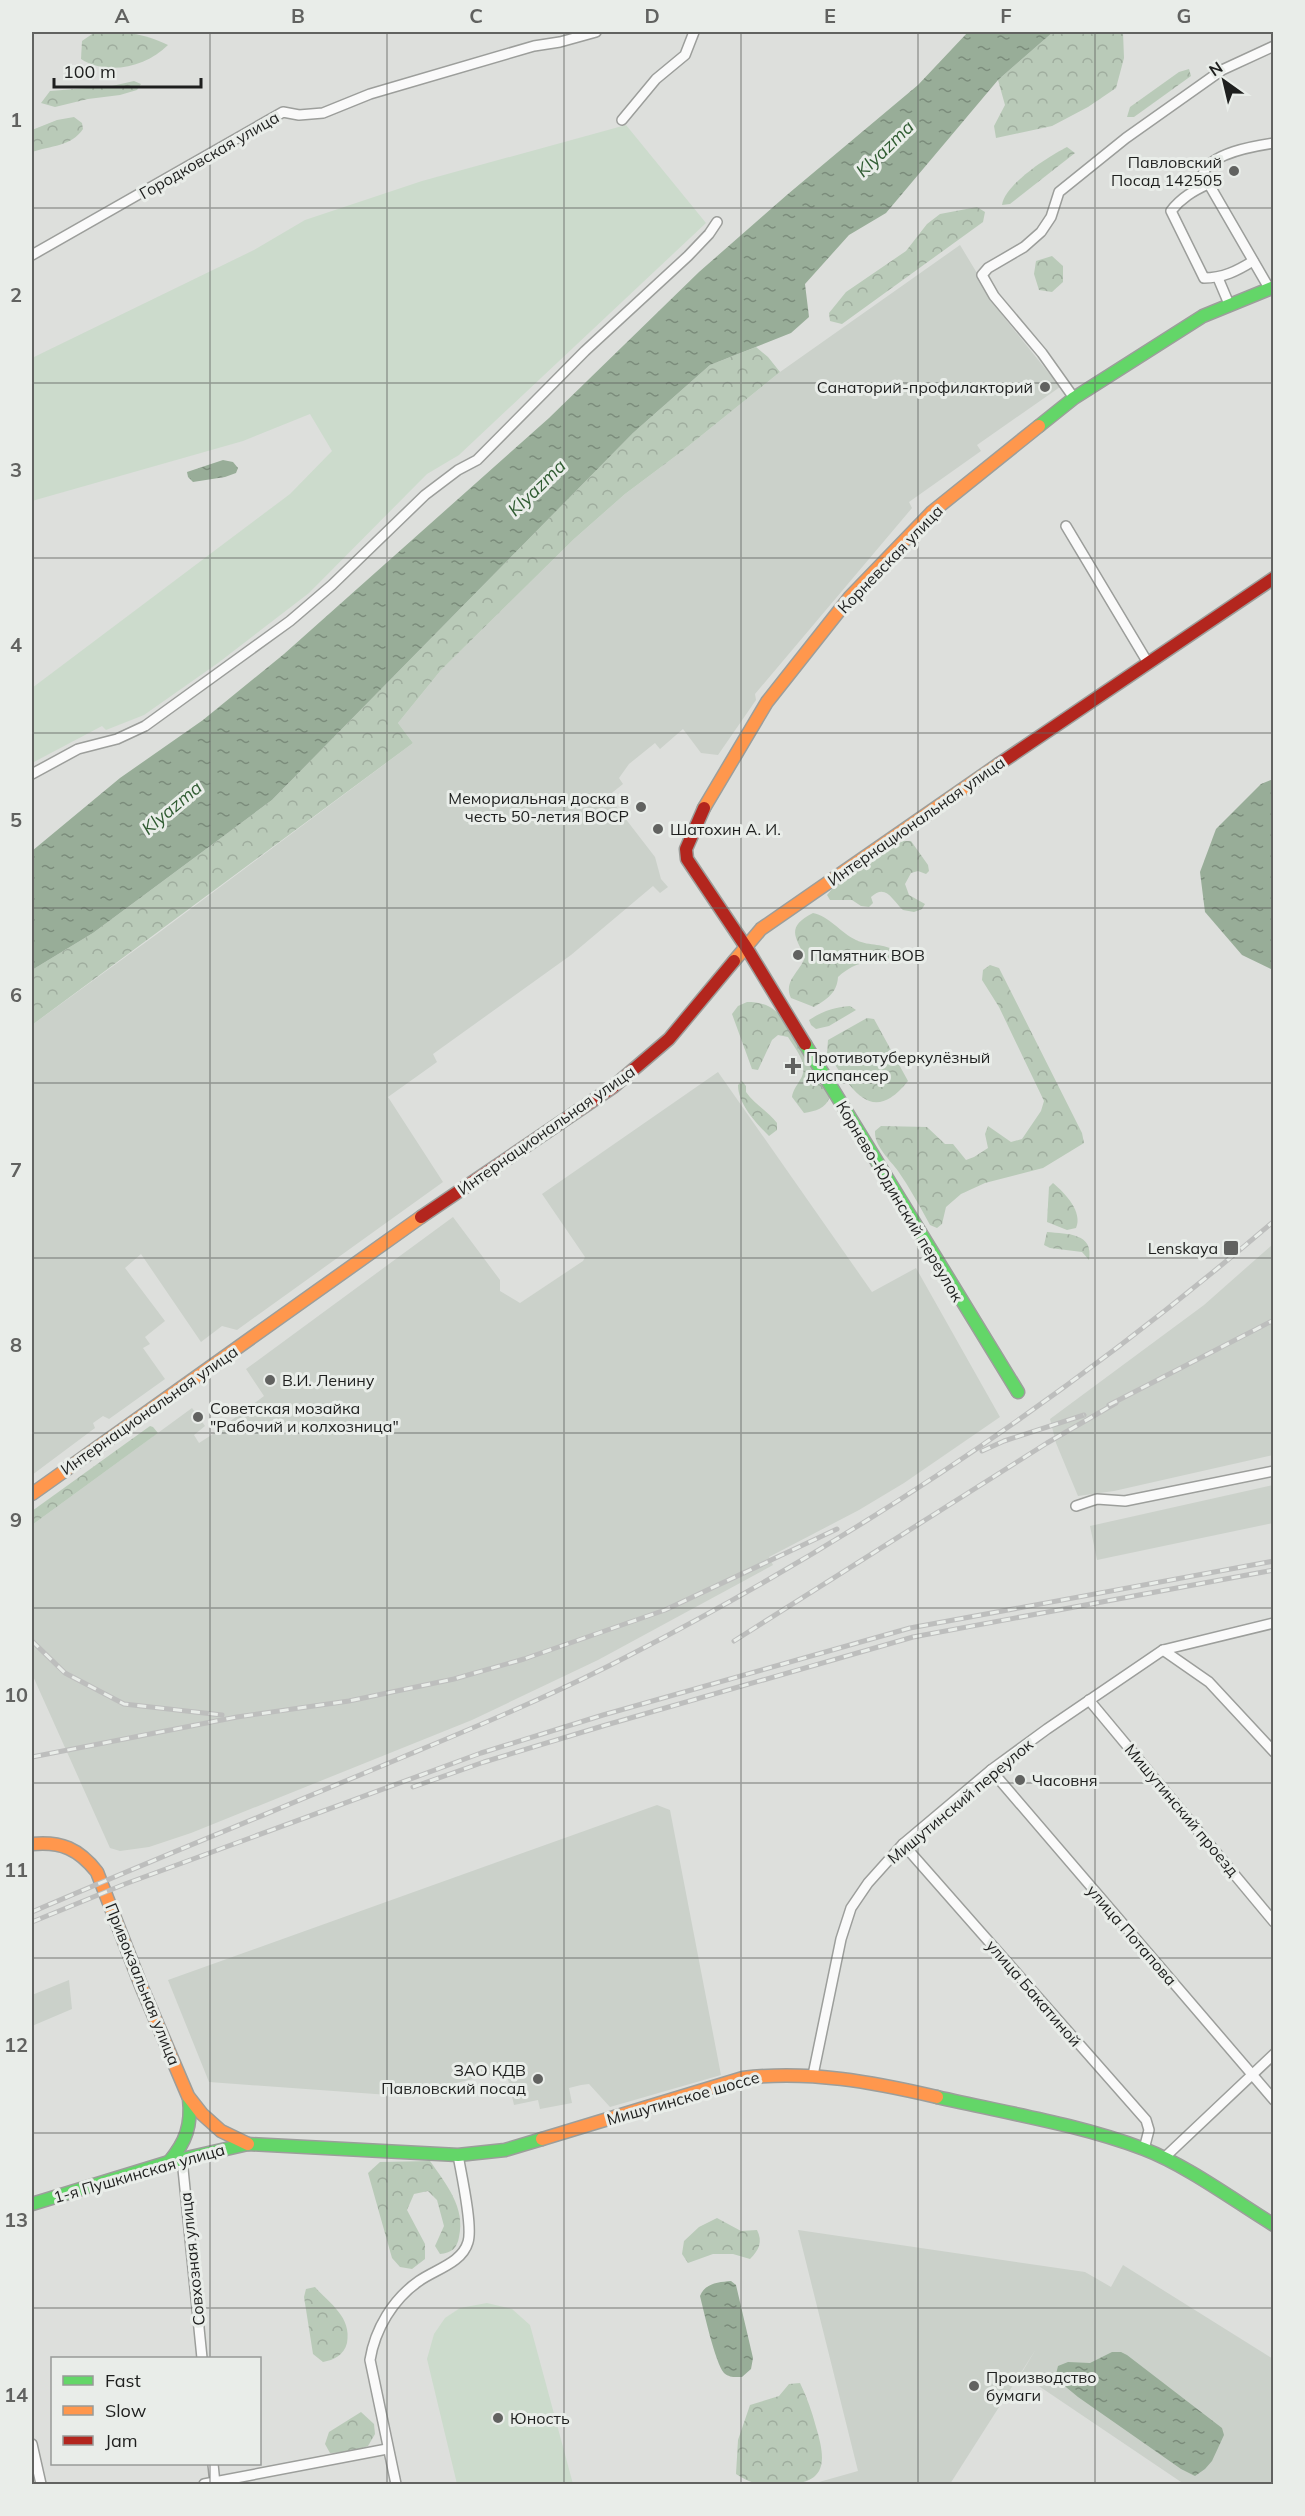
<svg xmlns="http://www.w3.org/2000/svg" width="1305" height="2516" font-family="Mulish,sans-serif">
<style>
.built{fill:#cbd1ca}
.forest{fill:url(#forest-crowns)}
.green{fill:#ccdbcc}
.water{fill:url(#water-ripples)}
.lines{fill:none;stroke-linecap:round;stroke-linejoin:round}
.street-casing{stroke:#9c9e9b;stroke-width:12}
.fast-casing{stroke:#9c9e9b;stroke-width:15}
.slow-casing{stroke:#9c9e9b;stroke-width:15}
.jam-casing{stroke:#9c9e9b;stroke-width:15}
.street{stroke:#fafafa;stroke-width:9}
.fast{stroke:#63d668;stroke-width:12}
.slow{stroke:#ff974d;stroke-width:12}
.jam{stroke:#b3261e;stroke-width:12}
.rail-casing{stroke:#bdbebd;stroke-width:5}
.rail{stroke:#e9ede9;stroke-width:3;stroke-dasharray:9;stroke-linecap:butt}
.grid{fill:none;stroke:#616260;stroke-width:1.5;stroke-opacity:0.55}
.poi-dot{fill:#616260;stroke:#e9ede9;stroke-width:2}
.labels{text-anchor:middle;stroke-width:6;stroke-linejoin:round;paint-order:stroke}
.street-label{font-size:16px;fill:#1e1f1e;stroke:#e9ede9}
.poi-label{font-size:16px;fill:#1e1f1e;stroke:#e9ede9;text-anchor:start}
.water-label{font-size:18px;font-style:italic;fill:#305c32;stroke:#e9ede9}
.neatline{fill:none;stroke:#616260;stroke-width:2}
.grid-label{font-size:20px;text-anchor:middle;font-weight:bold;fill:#616260}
</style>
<defs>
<pattern id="forest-crowns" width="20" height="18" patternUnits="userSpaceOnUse" patternTransform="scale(1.5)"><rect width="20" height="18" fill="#b9cab8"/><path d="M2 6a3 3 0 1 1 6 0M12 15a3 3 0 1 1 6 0" fill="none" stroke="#9fad9e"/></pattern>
<pattern id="water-ripples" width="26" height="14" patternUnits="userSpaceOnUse" patternTransform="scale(1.5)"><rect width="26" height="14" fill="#98ad98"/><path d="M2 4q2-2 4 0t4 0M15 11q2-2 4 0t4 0" fill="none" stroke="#7b8c7b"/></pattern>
</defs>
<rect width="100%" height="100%" fill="#dddfdc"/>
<g class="built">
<polygon points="960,245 1003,316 1060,387 977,445 981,451 909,502 912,508 755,694 756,700 718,755 701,753 683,729 660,749 655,743 629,764 619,778 623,784 608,796 655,857 661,879 668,887 660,893 653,886 571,955 433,1054 437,1062 388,1097 443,1182 237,1330 222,1326 201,1342 141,1254 125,1268 165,1321 145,1337 150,1344 143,1348 165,1379 109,1419 103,1416 93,1423 95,1428 32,1475 32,1025 157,934 413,743 398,723 441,670 574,539 625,494 681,452 780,372"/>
<polygon points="718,1072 872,1292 916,1268 1000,1417 904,1483 859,1510 769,1557 773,1565 598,1660 472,1720 191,1833 149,1847 120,1851 110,1848 32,1674 32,1525 192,1408 205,1426 194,1435 199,1443 213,1434 264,1396 246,1369 453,1217 500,1280 500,1291 520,1303 583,1261 585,1257 542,1194"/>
<polygon points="1273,1244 1273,1455 1114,1491 1078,1496 1056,1443 1050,1419 1204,1305"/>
<polygon points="1273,1485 1273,1523 1097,1560 1090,1526"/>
<polygon points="657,1805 670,1810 721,2075 610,2107 589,2084 581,2085 569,2088 572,2103 540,2109 538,2100 514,2105 506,2071 403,2096 209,2082 168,1980"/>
<polygon points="69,1980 72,2009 32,2026 32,1995"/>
<polygon points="798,2230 1085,2272 1111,2287 1123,2265 1273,2359 1273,2484 1184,2484 1021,2374 1036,2349 950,2484 812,2484 858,2471"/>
</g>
<g class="forest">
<path d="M95 32C124 32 141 32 168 45 146 67 108 76 81 59L82 41Z"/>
<polygon points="1053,32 1123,32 1124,58 1116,88 1088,107 1052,126 996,138 994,126 1005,105 998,80"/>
<polygon points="1189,69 1191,76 1134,117 1127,117 1130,107 1179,72"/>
<polygon points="134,81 141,84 137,90 120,95 88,99 55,107 41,103 50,91 112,86"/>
<path d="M74 117 82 123 83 129C72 146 50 146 32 152V130L57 120Z"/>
<path d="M1067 147 1075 153 1010 204 1002 205C1005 184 1049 156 1067 147Z"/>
<polygon points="977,207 985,212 983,222 842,324 830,321 829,313 846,292 906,251 927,224 940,214"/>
<polygon points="1052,256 1063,266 1063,282 1052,292 1039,290 1034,274 1036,261"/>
<polygon points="756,347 768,357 780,372 681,452 625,494 574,539 441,670 398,723 413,743 32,1025 32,970 93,933 272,800 633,433 710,365"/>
<path d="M902 841H911L928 865 929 871 926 874 918 871 911 873 905 884 909 895 925 904 922 909 914 912 903 910C892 900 886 883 871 897L873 903 869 907 861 906 852 900H830L827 895 832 889Z"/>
<path d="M813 913C829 916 841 933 856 940 870 947 884 942 896 952L895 958C871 962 858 959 838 977 837 993 827 999 814 1007L791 998C783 981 800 972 805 957 795 936 786 927 813 913Z"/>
<path d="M990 965 999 968 1082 1133 1084 1143 1043 1168 985 1183 961 1194 946 1207 942 1224 937 1228 930 1225C920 1207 910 1188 898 1171 890 1160 874 1146 875 1131L881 1126 927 1127 945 1144H953L966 1160 974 1157 988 1148 985 1134 988 1126 1011 1142 1022 1139 1041 1111 1044 1101 999 1007 982 980 983 970Z"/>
<path d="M747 1002C755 1002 762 1003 770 1007 796 1023 815 1070 830 1097 825 1109 816 1111 804 1113L792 1097C793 1090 796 1087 800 1080 810 1065 796 1050 788 1037L778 1035 772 1040 758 1070 752 1069 732 1014 738 1006Z"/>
<path d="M850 1006 856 1010 829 1026 816 1029 811 1025 809 1020C823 1011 835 1007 850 1006Z"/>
<path d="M867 1018 874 1019 908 1081C870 1129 850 1085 827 1053L828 1040Z"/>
<path d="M742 1081 746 1086V1092C754 1104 768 1111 777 1123V1130L769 1136C756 1123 738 1104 738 1085Z"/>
<path d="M1053 1183C1065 1193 1083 1212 1076 1228L1067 1230 1047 1222 1049 1187Z"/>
<path d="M1047 1232C1068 1234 1094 1233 1089 1260L1082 1252 1050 1248 1044 1245Z"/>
<polygon points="150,1426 153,1427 158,1433 32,1525 32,1511"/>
<path d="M430 2161C446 2184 466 2208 459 2237 457 2249 451 2253 440 2254L435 2246 444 2226 437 2200 428 2191 414 2194 407 2210 425 2244V2259L412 2269 400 2267 392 2258 368 2173 380 2162Z"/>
<path d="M717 2218 741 2231 757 2230C763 2242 759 2250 750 2259L733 2254H713L688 2263 682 2254 684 2241 699 2227Z"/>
<path d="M315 2287C330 2304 352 2317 347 2343 344 2355 334 2360 323 2362L313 2354 304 2297 306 2289Z"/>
<path d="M800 2383C807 2397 812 2412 816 2427 826 2460 828 2484 785 2484 761 2484 757 2487 736 2474L738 2440 750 2405 779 2396 789 2384Z"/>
<polygon points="361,2412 374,2424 375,2434 368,2446 351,2452 330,2453 325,2444 329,2432"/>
</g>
<g class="green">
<polygon points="626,125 706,223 459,455 427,474 309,593 218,663 144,715 106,730 102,726 32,763 32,688 290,494 332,451 310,414 243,441 32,501 32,358 254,250 305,220 422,181"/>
<polygon points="487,2303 512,2309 530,2325 573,2484 457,2484 427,2359 434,2334 445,2318 460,2308"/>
</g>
<g class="water">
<polygon points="968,32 1053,32 998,80 886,213 849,235 805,284 809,317 791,333 710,365 633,433 272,800 93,933 32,970 32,851 120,778 203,720 284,654 549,418 699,272 788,194 918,85"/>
<polygon points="223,460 233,462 238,468 236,473 225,477 193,482 188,477 187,472"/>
<polygon points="1273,779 1273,970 1242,955 1205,912 1200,872 1216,829 1261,784"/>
<path d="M731 2281 736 2285 753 2358 751 2369 742 2377C735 2377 730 2378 724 2373 715 2362 704 2312 700 2296 705 2283 719 2282 731 2281Z"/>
<polygon points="1112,2352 1121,2352 1127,2355 1222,2428 1224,2435 1212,2461 1205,2469 1195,2476 1181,2469 1078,2397 1055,2378 1058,2366 1068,2362 1090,2363"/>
</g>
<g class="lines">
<g class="street-casing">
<g id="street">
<polyline points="622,120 656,79 685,55 694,32"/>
<path d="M1208 184C1193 191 1181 198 1171 211L1204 278C1223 278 1237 271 1253 261"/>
<polyline points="32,255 283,112 299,115 323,113 370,94 534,46 560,42 596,32"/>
<polyline points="1218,278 1229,304"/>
<path d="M1269 288 1203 174C1210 153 1254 146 1274 143"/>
<polyline points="1074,398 1042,353 994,296 982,275 988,268 1024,247 1041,232 1051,217 1059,192 1126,138 1222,70 1274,46"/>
<polyline points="1066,526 1148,663"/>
<polyline points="32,774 78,749 117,739 145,726 290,621 332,585 425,495 458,470 477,460 585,351 688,256 709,234 717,222"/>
<polyline points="1076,1506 1097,1499 1125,1501 1274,1471"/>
<polyline points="1163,1650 1209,1682 1274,1752"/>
<polyline points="1089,1700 1274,1922"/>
<polyline points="991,1770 1274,2100"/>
<polyline points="903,1844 1146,2120 1149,2130 1144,2149"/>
<polyline points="813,2075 841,1939 851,1908 868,1883 903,1844 991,1770 1047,1729 1163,1650 1274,1623"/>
<polyline points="1164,2158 1274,2054"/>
<polyline points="182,2159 202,2358"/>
<polyline points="32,2444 41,2484"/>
<polyline points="213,2464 215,2484"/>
<polyline points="204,2484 387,2449"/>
<path d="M396 2484 370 2360C375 2329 393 2299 419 2281 436 2269 462 2263 468 2242 473 2226 461 2173 458 2155"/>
</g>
</g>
<g class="fast-casing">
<g id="fast">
<polyline points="1039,426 1074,398 1203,316 1274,287"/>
<polyline points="805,1044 1018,1392"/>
<path d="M937 2097C1006 2113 1078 2124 1144 2149 1186 2165 1235 2201 1274 2225"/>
<path d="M169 2162C186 2142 192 2125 189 2098"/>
<polyline points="32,2204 169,2162 248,2144 458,2155 505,2150 542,2139"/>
</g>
</g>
<g class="slow-casing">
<g id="slow">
<polyline points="704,808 767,702 850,597 932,512 1039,426"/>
<polyline points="734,961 761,929 999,764"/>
<polyline points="32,1494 421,1217"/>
<path d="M32 1844C61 1841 79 1849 97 1872L142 1988 188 2096 202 2114 221 2131 248 2144"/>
<path d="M542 2139 743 2078C809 2070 873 2082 937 2097"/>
</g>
</g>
<g class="jam-casing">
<g id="jam">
<polyline points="999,764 1274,578"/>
<polyline points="704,808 686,849 687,859 746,947 805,1044"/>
<polyline points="421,1217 613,1087 669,1039 734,961"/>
</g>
</g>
<use href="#street" class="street"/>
<use href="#fast" class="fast"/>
<use href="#slow" class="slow"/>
<use href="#jam" class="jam"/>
<g class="rail-casing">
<g id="rail">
<polyline points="1109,1405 1274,1320"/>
<polyline points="982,1451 1004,1441 1084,1415"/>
<polyline points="32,1641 65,1673 124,1704 222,1715"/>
<polyline points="734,1641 1047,1443 1116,1403"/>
<polyline points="32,1757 237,1717 349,1701 454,1679 524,1659 665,1610 837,1529"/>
<polyline points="413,1787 484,1762 606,1725 913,1637 1274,1570"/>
<path d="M32 1912C155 1859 279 1809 403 1757 480 1725 558 1693 632 1654 861 1536 1078 1389 1274 1221"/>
<polyline points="32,1922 125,1884 481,1753 603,1715 910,1628 1274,1561"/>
</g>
</g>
<use href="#rail" class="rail"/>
</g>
<path class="grid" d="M210 32V2358M387 32V2484M564 32V2484M741 32V2484M918 32V2484M1095 32V2484M32 208H1274M32 383H1274M32 558H1274M32 733H1274M32 908H1274M32 1083H1274M32 1258H1274M32 1433H1274M32 1608H1274M32 1783H1274M32 1958H1274M32 2133H1274M32 2308H1274M210 2464V2484"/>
<g class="poi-dot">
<circle cx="1234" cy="171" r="6"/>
<circle cx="1045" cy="387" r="6"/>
<circle cx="641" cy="807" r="6"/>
<circle cx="658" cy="829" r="6"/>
<circle cx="798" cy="955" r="6"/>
<path d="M790 1057h6v6h6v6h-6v6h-6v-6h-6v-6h6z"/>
<rect x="1223" y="1240" width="16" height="16" rx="3"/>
<circle cx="270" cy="1380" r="6"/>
<circle cx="198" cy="1417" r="6"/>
<circle cx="1020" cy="1780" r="6"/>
<circle cx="538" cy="2079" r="6"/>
<circle cx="974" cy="2386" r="6"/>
<circle cx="498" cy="2418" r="6"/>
</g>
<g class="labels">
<g class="street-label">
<text transform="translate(209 155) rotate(-30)" y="6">Городковская улица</text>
<text transform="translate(890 559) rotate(-46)" y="6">Корневская улица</text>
<text transform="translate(916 821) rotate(-35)" y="6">Интернациональная улица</text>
<text transform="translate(546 1130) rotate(-35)" y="6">Интернациональная улица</text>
<text transform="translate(900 1201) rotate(59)" y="6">Корнево-Юдинский переулок</text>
<text transform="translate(149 1410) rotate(-35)" y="6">Интернациональная улица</text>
<text transform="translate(960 1801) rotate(-40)" y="6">Мишутинский переулок</text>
<text transform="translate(1182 1810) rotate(50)" y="6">Мишутинский проезд</text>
<text transform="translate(1132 1935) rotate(49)" y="6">улица Потапова</text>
<text transform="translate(143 1984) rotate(68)" y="6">Привокзальная улица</text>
<text transform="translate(1034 1993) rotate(49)" y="6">улица Бакатиной</text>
<text transform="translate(683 2098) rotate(-16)" y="6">Мишутинское шоссе</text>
<text transform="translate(139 2173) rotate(-16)" y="6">1-я Пушкинская улица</text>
<text transform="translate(192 2259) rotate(-96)" y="6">Совхозная улица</text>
</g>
<g class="poi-label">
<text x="1222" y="168" text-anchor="end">Павловский<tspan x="1222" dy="18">Посад 142505</tspan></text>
<text x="1033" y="393" text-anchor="end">Санаторий-профилакторий</text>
<text x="629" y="804" text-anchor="end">Мемориальная доска в<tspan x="629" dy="18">честь 50-летия ВОСР</tspan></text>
<text x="670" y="835">Шатохин А. И.</text>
<text x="810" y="961">Памятник ВОВ</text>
<text x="806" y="1063">Противотуберкулёзный<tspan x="806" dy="18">диспансер</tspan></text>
<text x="1218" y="1254" text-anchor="end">Lenskaya</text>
<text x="282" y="1386">В.И. Ленину</text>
<text x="210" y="1414">Советская мозайка<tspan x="210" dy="18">"Рабочий и колхозница"</tspan></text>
<text x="1032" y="1786">Часовня</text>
<text x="526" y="2076" text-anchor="end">ЗАО КДВ<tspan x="526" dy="18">Павловский посад</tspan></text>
<text x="986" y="2383">Производство<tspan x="986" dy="18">бумаги</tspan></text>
<text x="510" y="2424">Юность</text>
</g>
<g class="water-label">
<text transform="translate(885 149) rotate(-44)" y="6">Klyazma</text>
<text transform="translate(537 488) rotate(-44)" y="6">Klyazma</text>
<text transform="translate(172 808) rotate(-40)" y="6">Klyazma</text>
</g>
</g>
<rect width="1305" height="2516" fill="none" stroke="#e9ede9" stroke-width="66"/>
<rect x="51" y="2357" width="210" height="108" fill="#e9ede9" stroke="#989b98" stroke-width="1.5"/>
<rect x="63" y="2376" width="30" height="9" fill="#63d668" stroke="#989b98" stroke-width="1.5"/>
<text x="105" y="2387" font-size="18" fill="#1e1f1e">Fast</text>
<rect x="63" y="2406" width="30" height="9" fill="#ff974d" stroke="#989b98" stroke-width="1.5"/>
<text x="105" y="2417" font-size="18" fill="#1e1f1e">Slow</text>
<rect x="63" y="2436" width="30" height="9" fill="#b3261e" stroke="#989b98" stroke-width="1.5"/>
<text x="105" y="2447" font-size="18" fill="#1e1f1e">Jam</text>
<g transform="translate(1224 81) rotate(326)" stroke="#e9ede9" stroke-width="4.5" paint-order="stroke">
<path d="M0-4.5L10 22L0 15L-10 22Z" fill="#1e1f1e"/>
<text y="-9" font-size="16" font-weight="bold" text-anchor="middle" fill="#1e1f1e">N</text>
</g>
<path d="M54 78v9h147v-9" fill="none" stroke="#1e1f1e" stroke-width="3"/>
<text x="63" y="78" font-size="18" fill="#1e1f1e" stroke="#e9ede9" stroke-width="4.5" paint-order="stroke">100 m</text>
<rect x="33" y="33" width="1239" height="2450" class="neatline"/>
<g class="grid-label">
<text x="122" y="23">A</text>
<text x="298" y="23">B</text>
<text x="476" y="23">C</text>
<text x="652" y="23">D</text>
<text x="830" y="23">E</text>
<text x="1006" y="23">F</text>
<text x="1184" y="23">G</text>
<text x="16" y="127">1</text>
<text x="16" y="302">2</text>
<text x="16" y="477">3</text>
<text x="16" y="652">4</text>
<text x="16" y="827">5</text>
<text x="16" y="1002">6</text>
<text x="16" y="1177">7</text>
<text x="16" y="1352">8</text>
<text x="16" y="1527">9</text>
<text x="16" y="1702">10</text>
<text x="16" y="1877">11</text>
<text x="16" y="2052">12</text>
<text x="16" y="2227">13</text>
<text x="16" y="2402">14</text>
</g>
</svg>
